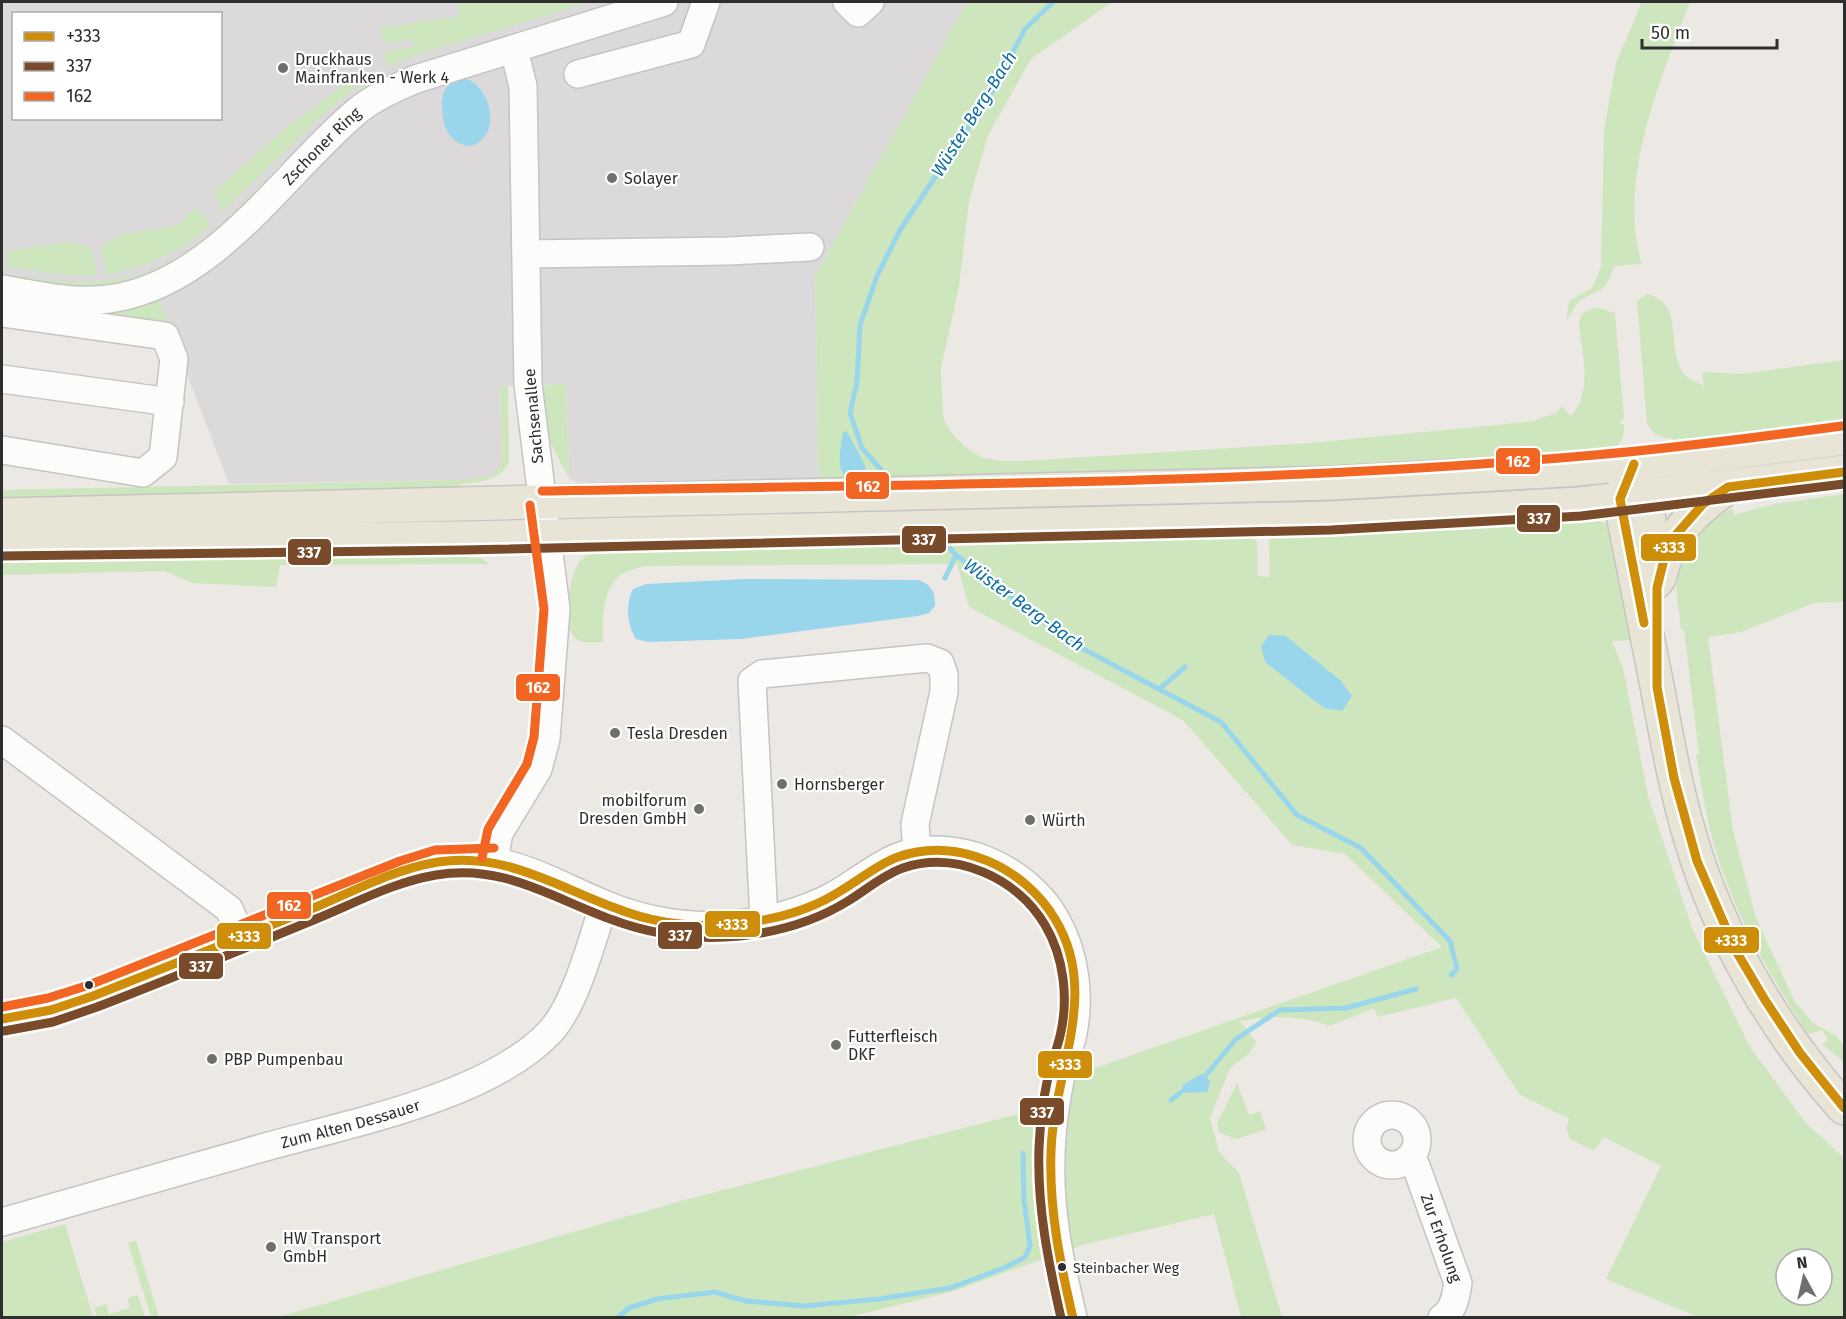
<svg xmlns="http://www.w3.org/2000/svg" width="1846" height="1319" font-family="'Fira Sans',sans-serif">
<style>
.industrial{fill:#dcd9db;fill-rule:evenodd}
.green{fill:#cee6be;fill-rule:evenodd}
.water{fill:#99d6ec}
.lines{fill:none;stroke-linecap:round;stroke-linejoin:round}
.stream{stroke:#99d6ec;stroke-width:5}
.minor-casing{stroke:#c5c4c5;stroke-width:30}
.major-casing{stroke:#c6c5c4;stroke-width:36}
.minor{stroke:#fcfcfb;stroke-width:27}
.major{stroke:#e8e4d6;stroke-width:33}
.bus-1-casing{stroke:#fff;stroke-width:14}
.bus-2-casing{stroke:#fff;stroke-width:14}
.bus-3-casing{stroke:#fff;stroke-width:14}
.bus-1{stroke:#cf8e09;stroke-width:9}
.bus-2{stroke:#7a4b2a;stroke-width:9}
.bus-3{stroke:#f26522;stroke-width:9}
.poi-dot{fill:#706f6e;stroke:#fff;stroke-width:2}
.bus-dot{fill:#2e2e2e;stroke:#fff;stroke-width:2}
.labels{text-anchor:middle;stroke-width:4.5;stroke-linejoin:round;paint-order:stroke}
.bus-label{font-size:14px;fill:#2e2e2e;stroke:#fff;text-anchor:start}
.poi-label{font-size:16px;fill:#2e2e2e;stroke:#fff;text-anchor:start}
.street-label{font-size:16px;fill:#2e2e2e;stroke:#fff}
.water-label{font-size:18px;font-style:italic;fill:#0d6fa3;stroke:#fff}
.line-badge{stroke:#fff;stroke-width:2}
.badge-label{font-size:16px;text-anchor:middle;font-weight:bold;fill:#fff}
</style>
<rect width="100%" height="100%" fill="#ece8e4"/>
<path class="industrial" d="M2 2H967L815 276 819 483 587 489 569 478 566 384 500 386 502 465 492 476 456 480 229 484 157 295 2 299ZM14 14H220V118H14Z"/>
<g class="green">
<polygon points="458,2 592,2 412,56 386,67 385,52 414,47 413,39 383,44 381,28 460,16"/>
<path d="M967 2H1112L1031 59 988 135 969 201 959 287 941 368 943 417 951 432 965 447 981 457 1001 461H1022L1311 443 1496 425 1533 421 1556 413 1562 406 1571 416C1594 390 1581 353 1579 322L1582 314 1595 307 1615 313 1624 419 1620 420V424H1624C1625 438 1620 447 1606 451L1399 466 988 477 987 474 819 483 815 276Z"/>
<path d="M1642 2H1690C1661 78 1616 182 1642 264L1614 266C1606 298 1592 288 1576 305 1572 309 1569 317 1566 322L1569 301 1592 288 1601 267 1604 130 1616 63Z"/>
<polygon points="363,71 365,80 325,113 222,212 214,191 287,127"/>
<polygon points="367,84 369,89 232,219 227,218 337,109"/>
<path d="M194 209 201 211 209 225C181 254 144 267 106 275L101 247 122 234 176 226Z"/>
<path d="M213 230 215 236C179 264 134 285 89 288 64 290 36 283 11 280L9 274C89 288 150 289 213 230Z"/>
<polygon points="71,242 92,249 97,276 65,275 9,267 7,251"/>
<path d="M1647 294C1686 303 1665 349 1684 374 1688 380 1699 383 1704 386L1702 372 1741 374 1844 360V426L1675 445 1673 438C1660 440 1655 434 1647 424L1637 301Z"/>
<polygon points="157,295 171,331 46,305"/>
<polygon points="566,384 569,478 550,442 541,385"/>
<path d="M500 386H508L509 462C500 482 480 482 460 484L457 493 2 505V490L456 480 492 476 502 465Z"/>
<path d="M1844 494V602L1814 603 1741 632 1708 637 1733 831 1756 918 1795 1002 1813 1023 1836 1036 1844 1046V1062L1822 1044 1828 1040 1822 1030 1808 1034C1772 979 1739 922 1718 858 1707 825 1702 789 1696 755L1699 754 1684 629 1681 630C1680 614 1675 594 1677 578 1682 544 1704 524 1732 508L1734 515 1774 504Z"/>
<path d="M1596 518 1609 526 1637 640 1612 641 1623 668 1648 796 1692 928 1750 1047 1805 1122 1844 1158V1317H1698L1606 1279 1661 1166 1604 1137 1594 1151 1570 1139 1566 1127 1570 1119 1520 1095 1456 998 1378 1017 1374 1008 1330 1026C1299 1015 1272 1015 1240 1021L1256 1042 1249 1054 1230 1068 1210 1118 1219 1152 1239 1173 1282 1317H1241L1214 1214 1082 1245 951 1292 849 1317 275 1318 681 1201 1030 1111 1081 1073 1442 947 1345 854 1292 845 1183 720 969 607 957 564 645 566C639 568 628 570 622 574 601 589 603 619 603 642 594 642 582 644 575 638 562 627 569 573 580 561 584 556 591 554 596 551L899 544V547H913L914 544 1249 533 1257 542 1258 576 1270 577 1269 541 1275 533H1375ZM1786 1259H1822V1295H1786Z"/>
<polygon points="458,548 459,556 481,558 489,564 280,565 276,587 192,583 165,571 2,575 2,555"/>
<polygon points="1237,1083 1249,1115 1260,1111 1266,1129 1237,1139 1220,1133 1217,1124"/>
<polygon points="65,1224 93,1317 2,1317 2,1242"/>
<polygon points="136,1241 159,1317 151,1317 128,1243"/>
<polygon points="138,1295 145,1317 97,1317 94,1308 106,1304 109,1314 130,1308 127,1298"/>
</g>
<g class="water">
<path d="M461 78C486 80 498 119 485 136 469 158 446 139 443 119 441 100 440 85 461 78Z"/>
<path d="M847 431 866 467 864 474 858 478 845 477C836 465 841 447 843 432Z"/>
<path d="M745 579 919 580C932 586 935 591 935 606L929 613 918 616 740 639 649 642 636 639C627 625 625 604 633 589L646 584Z"/>
<polygon points="1269,635 1286,636 1341,681 1352,696 1342,711 1324,708 1265,662 1261,646"/>
<polygon points="1201,1074 1206,1075 1210,1082 1207,1092 1180,1093 1183,1085"/>
</g>
<g class="lines">
<g class="stream">
<polyline points="891,481 862,448 850,413 857,382 860,325 877,276 900,230 995,87 1025,29 1053,2"/>
<polyline points="941,538 956,555 1072,643 1221,722 1297,815 1361,848 1450,941 1457,969 1451,975"/>
<polyline points="945,578 956,555"/>
<polyline points="1159,689 1185,667"/>
<polyline points="1206,1075 1236,1039 1280,1010 1346,1008 1416,989"/>
<polyline points="1171,1100 1180,1093"/>
<polyline points="617,1318 629,1308 657,1299 715,1292 746,1301 804,1306 879,1299 950,1288 1004,1268 1025,1257 1030,1246 1024,1200 1023,1153"/>
</g>
<g class="minor-casing">
<g id="minor">
<polyline points="847,2 858,13 870,2"/>
<polyline points="578,74 691,44 706,2"/>
<polyline points="526,254 729,251 810,247"/>
<path id="s1" d="M2 289C38 295 78 305 115 298 216 281 282 175 356 112 374 97 395 88 416 79L664 2"/>
<polyline points="2,313 165,336 174,359 163,457 143,473 2,450"/>
<polyline points="2,379 170,402"/>
<polyline points="2,740 229,909 241,936"/>
<polyline points="494,860 499,833 538,769 546,739 556,609 528,384 523,86 514,50"/>
<polyline points="764,920 752,681 762,674 927,658 940,663 944,675 944,692 915,824 917,852"/>
<path d="M2 1019 51 1010 93 996C169 966 246 935 322 904 359 889 399 868 438 862 504 850 546 880 604 904 641 920 685 928 725 925 759 923 792 915 823 901 850 889 871 868 898 857 955 835 1026 868 1055 918 1076 954 1081 998 1072 1038 1068 1052 1063 1066 1060 1080 1055 1106 1051 1133 1051 1160 1049 1213 1061 1266 1073 1318"/>
<circle cx="1392" cy="1140" r="25"/>
<path id="s2" d="M1408 1159 1416 1166 1458 1283C1456 1295 1454 1311 1442 1318"/>
<path id="s3" d="M2 1222C91 1197 180 1171 269 1146 352 1123 489 1096 549 1033 575 1007 592 940 604 904"/>
</g>
</g>
<g class="major-casing">
<g id="major">
<polyline points="1639,477 1646,496 1656,582"/>
<path d="M1628 479 1620 499C1632 561 1645 624 1657 686 1668 745 1678 802 1697 859 1727 949 1781 1038 1844 1108"/>
<polyline points="2,515 1332,483 1566,470 1680,459 1844,438"/>
<polyline points="2,544 463,538 1331,518 1580,504 1844,472"/>
<path d="M1659 578C1670 534 1691 513 1728 487"/>
</g>
</g>
<use href="#minor" class="minor"/>
<use href="#major" class="major"/>
<g class="bus-1-casing">
<g id="bus-1">
<polyline points="1634,464 1620,499 1644,623"/>
<polyline points="1844,472 1728,487 1703,504 1674,537 1665,555 1657,588 1657,687 1674,778 1697,861 1736,951 1765,1000 1800,1053 1844,1108"/>
<path d="M2 1019 51 1010 93 996C167 967 242 937 316 907 356 890 395 869 438 862 506 852 557 887 618 909 654 923 694 928 732 924 770 921 810 911 842 890 861 879 878 864 898 857 957 836 1024 867 1055 919 1101 994 1053 1073 1051 1152 1049 1209 1060 1263 1073 1318"/>
</g>
</g>
<g class="bus-2-casing">
<g id="bus-2">
<polyline points="2,556 463,550 1331,530 1581,516 1844,484"/>
<path d="M4 1031 53 1022 97 1007C170 979 243 949 316 919 355 903 394 882 436 875 503 863 554 899 613 920 653 935 697 940 740 936 777 932 816 921 848 901 866 890 883 875 903 868 956 850 1017 878 1045 925 1064 957 1069 999 1060 1036 1057 1049 1051 1063 1048 1077 1043 1100 1040 1124 1039 1148 1037 1206 1048 1261 1061 1318"/>
</g>
</g>
<g class="bus-3-casing">
<g id="bus-3">
<path d="M542 491C893 484 1245 486 1595 455 1678 448 1760 437 1842 426"/>
<polyline points="482,858 488,829 527,764 534,737 544,609 530,505"/>
<polyline points="2,1007 48,998 89,985 400,861 435,850 494,848"/>
</g>
</g>
<use href="#bus-1" class="bus-1"/>
<use href="#bus-2" class="bus-2"/>
<use href="#bus-3" class="bus-3"/>
</g>
<g class="poi-dot">
<circle cx="283" cy="68" r="6"/>
<circle cx="612" cy="178" r="6"/>
<circle cx="615" cy="733" r="6"/>
<circle cx="782" cy="784" r="6"/>
<circle cx="699" cy="809" r="6"/>
<circle cx="1030" cy="820" r="6"/>
<circle cx="836" cy="1045" r="6"/>
<circle cx="212" cy="1059" r="6"/>
<circle cx="271" cy="1247" r="6"/>
</g>
<g class="bus-dot">
<circle cx="89" cy="985" r="5"/>
<circle cx="1062" cy="1267" r="5"/>
</g>
<g class="labels">
<g class="bus-label">
<text x="1073" y="1273">Steinbacher Weg</text>
</g>
<g class="poi-label">
<text x="295" y="65">Druckhaus<tspan x="295" dy="18">Mainfranken - Werk 4</tspan></text>
<text x="624" y="184">Solayer</text>
<text x="627" y="739">Tesla Dresden</text>
<text x="794" y="790">Hornsberger</text>
<text x="687" y="806" text-anchor="end">mobilforum<tspan x="687" dy="18">Dresden GmbH</tspan></text>
<text x="1042" y="826">Würth</text>
<text x="848" y="1042">Futterfleisch<tspan x="848" dy="18">DKF</tspan></text>
<text x="224" y="1065">PBP Pumpenbau</text>
<text x="283" y="1244">HW Transport<tspan x="283" dy="18">GmbH</tspan></text>
</g>
<g class="street-label">
<text dy="6" stroke="none"><textPath href="#s1" startOffset="375">Zschoner Ring</textPath></text>
<text transform="translate(533 416) rotate(-95)" y="6">Sachsenallee</text>
<text dy="6" stroke="none"><textPath href="#s3" startOffset="362">Zum Alten Dessauer</textPath></text>
<text dy="6" stroke="none"><textPath href="#s2" startOffset="87">Zur Erholung</textPath></text>
</g>
<g class="water-label">
<text transform="translate(974 114) rotate(-58)" y="6">Wüster Berg-Bach</text>
<text transform="translate(1024 605) rotate(36)" y="6">Wüster Berg-Bach</text>
</g>
</g>
<g class="line-badge">
<rect x="1495" y="447" width="46" height="28" rx="6" fill="#f26522"/>
<rect x="845" y="471" width="45" height="29" rx="6" fill="#f26522"/>
<rect x="1516" y="504" width="45" height="29" rx="6" fill="#7a4b2a"/>
<rect x="901" y="525" width="46" height="29" rx="6" fill="#7a4b2a"/>
<rect x="1640" y="533" width="57" height="29" rx="6" fill="#cf8e09"/>
<rect x="287" y="538" width="45" height="28" rx="6" fill="#7a4b2a"/>
<rect x="515" y="673" width="46" height="29" rx="6" fill="#f26522"/>
<rect x="266" y="891" width="46" height="29" rx="6" fill="#f26522"/>
<rect x="704" y="910" width="57" height="28" rx="6" fill="#cf8e09"/>
<rect x="657" y="921" width="46" height="29" rx="6" fill="#7a4b2a"/>
<rect x="216" y="922" width="56" height="28" rx="6" fill="#cf8e09"/>
<rect x="1703" y="926" width="57" height="28" rx="6" fill="#cf8e09"/>
<rect x="178" y="952" width="46" height="28" rx="6" fill="#7a4b2a"/>
<rect x="1037" y="1050" width="56" height="29" rx="6" fill="#cf8e09"/>
<rect x="1019" y="1097" width="46" height="29" rx="6" fill="#7a4b2a"/>
</g>
<g class="badge-label">
<text x="1518" y="467">162</text>
<text x="868" y="492">162</text>
<text x="1539" y="524">337</text>
<text x="924" y="545">337</text>
<text x="1669" y="553">+333</text>
<text x="309" y="558">337</text>
<text x="538" y="693">162</text>
<text x="289" y="911">162</text>
<text x="732" y="930">+333</text>
<text x="680" y="941">337</text>
<text x="244" y="942">+333</text>
<text x="1731" y="946">+333</text>
<text x="201" y="972">337</text>
<text x="1065" y="1070">+333</text>
<text x="1042" y="1118">337</text>
</g>
<rect width="1846" height="1319" fill="none" stroke="#2e2e2e" stroke-width="6"/>
<rect x="12" y="12" width="210" height="108" fill="#ffffff" stroke="#ababab" stroke-width="1.5"/>
<rect x="24" y="32" width="30" height="9" fill="#cf8e09" stroke="#ababab" stroke-width="1.5"/>
<text x="66" y="42" font-size="18" fill="#2e2e2e">+333</text>
<rect x="24" y="62" width="30" height="9" fill="#7a4b2a" stroke="#ababab" stroke-width="1.5"/>
<text x="66" y="72" font-size="18" fill="#2e2e2e">337</text>
<rect x="24" y="92" width="30" height="9" fill="#f26522" stroke="#ababab" stroke-width="1.5"/>
<text x="66" y="102" font-size="18" fill="#2e2e2e">162</text>
<g transform="translate(1804 1277) rotate(352)"><circle r="28" fill="#ffffff" stroke="#ababab" stroke-width="1.5"/>
<path d="M0-4.5L10 22L0 15L-10 22Z" fill="#706f6e"/>
<text y="-9" font-size="16" font-weight="bold" text-anchor="middle" fill="#2e2e2e">N</text>
</g>
<path d="M1642 39v9h135v-9" fill="none" stroke="#2e2e2e" stroke-width="3"/>
<text x="1651" y="39" font-size="18" fill="#2e2e2e" stroke="#ffffff" stroke-width="4.5" paint-order="stroke">50 m</text>
</svg>
